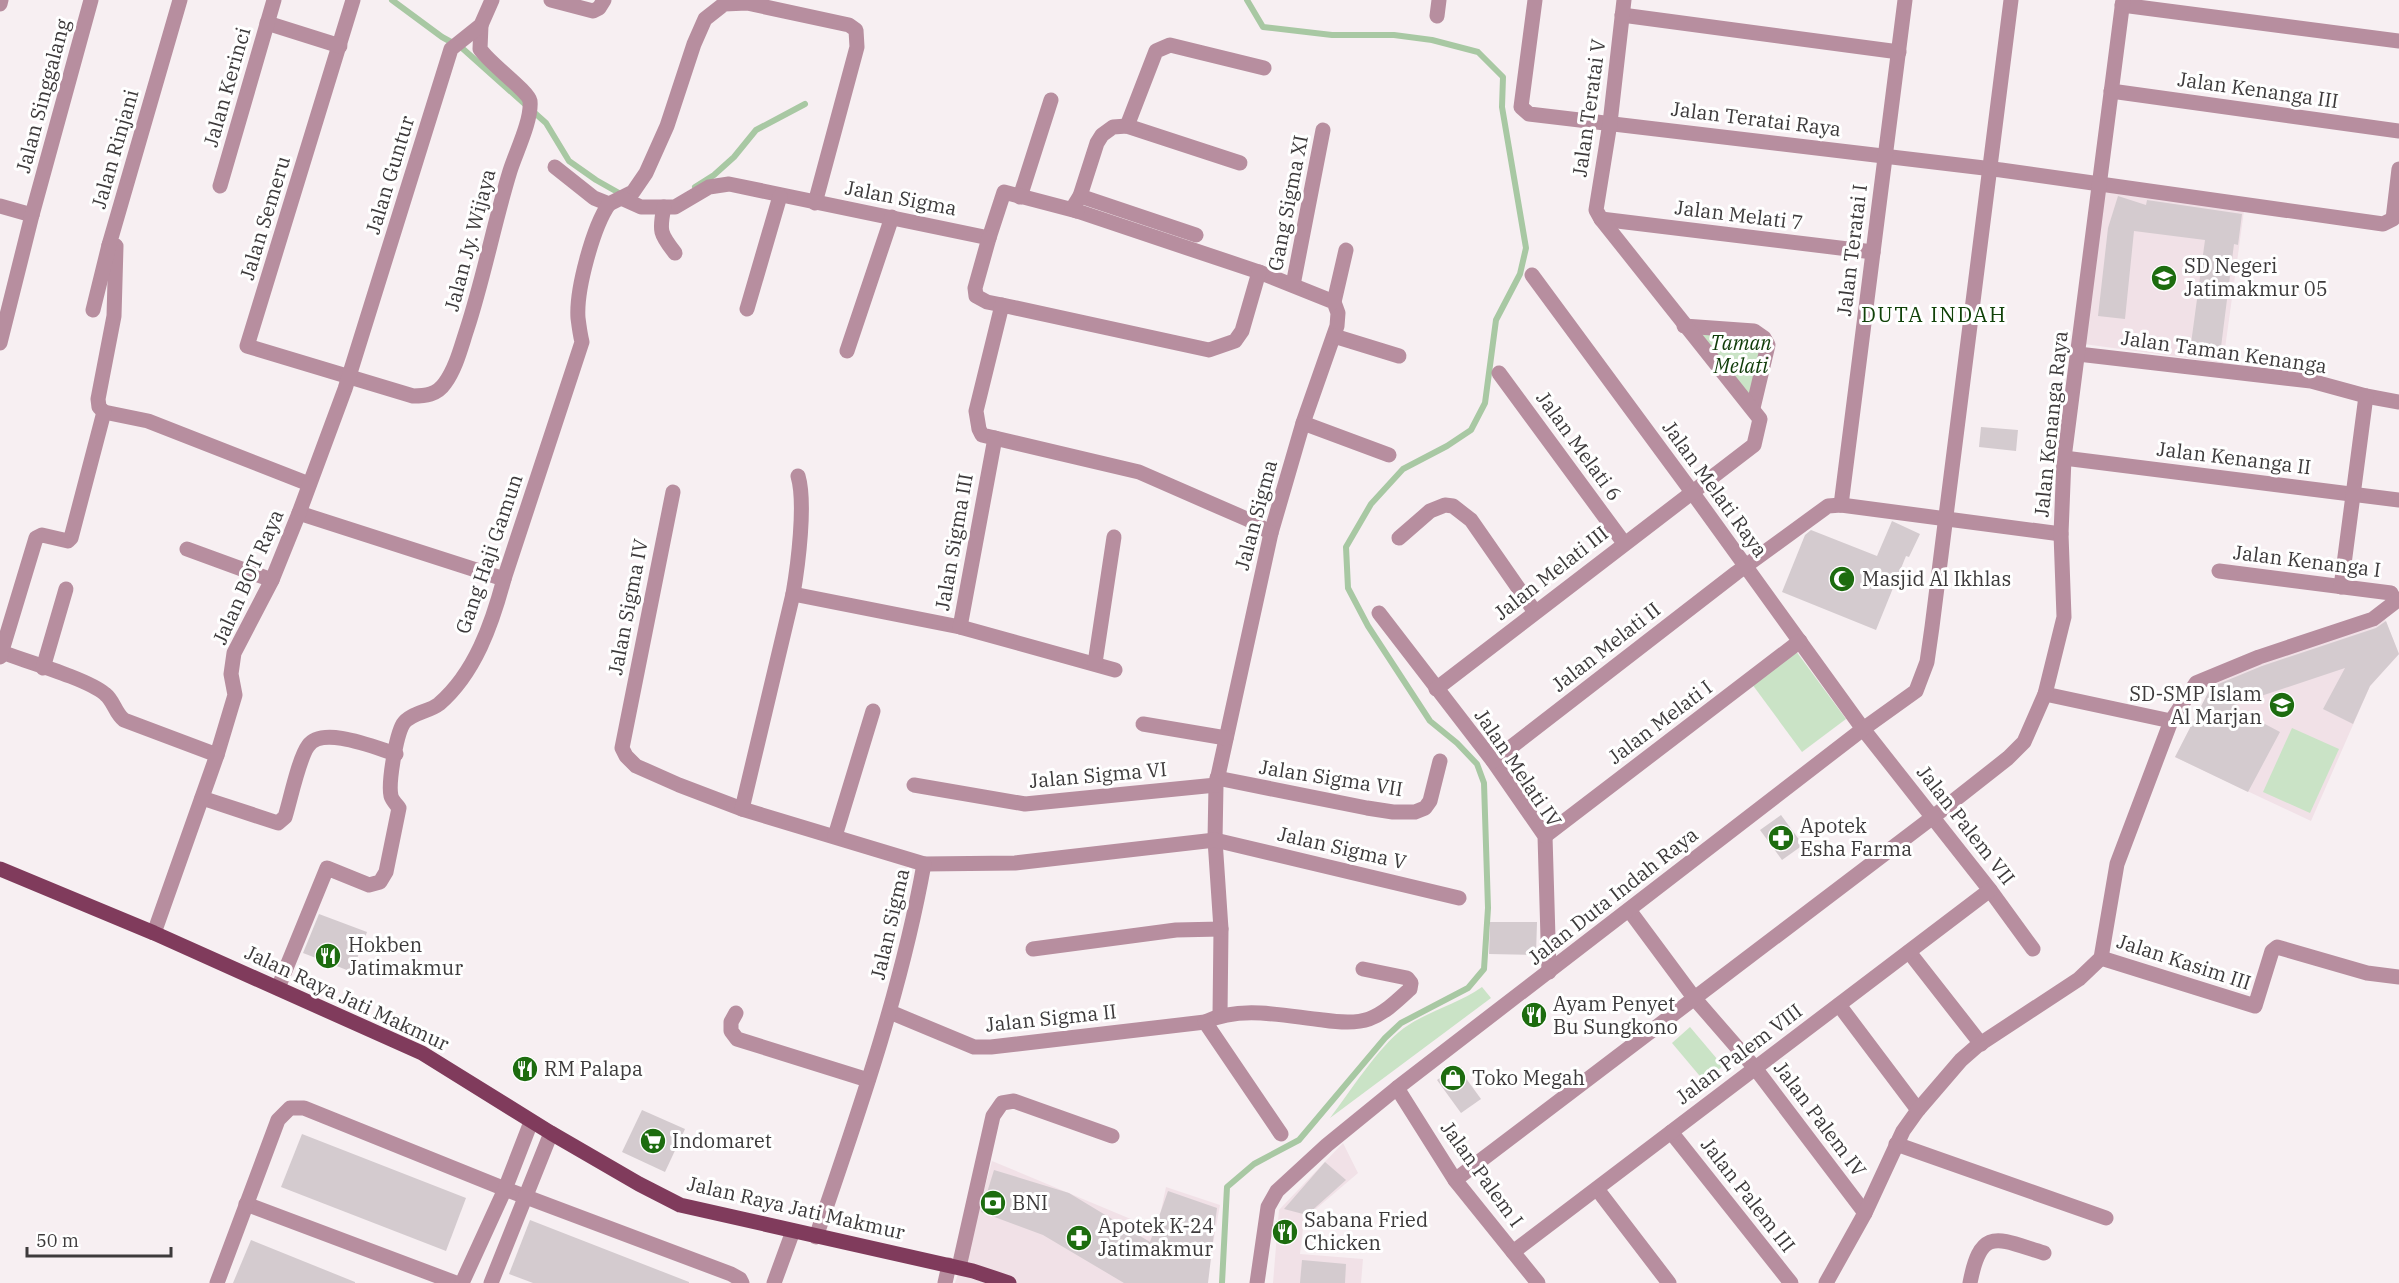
<svg xmlns="http://www.w3.org/2000/svg" width="2399" height="1283" font-family="'IBM Plex Serif',serif">
<style>
.built{fill:#f1e1e7}
.green{fill:#cae3c6}
.lines{fill:none;stroke-linecap:round;stroke-linejoin:round}
.stream{stroke:#a8c8a3;stroke-width:6}
.building{fill:#d4cbcf}
.minor{stroke:#b78e9f;stroke-width:15}
.major{stroke:#803b5c;stroke-width:15}
.labels{text-anchor:middle;stroke-width:6;stroke-linejoin:round;paint-order:stroke}
.street-label{font-size:20px;fill:#3d3a3b;stroke:#fff}
.poi-label{font-size:20px;fill:#3d3a3b;stroke:#fff;text-anchor:start}
.park-label{font-size:20px;font-style:italic;fill:#0f3b08;stroke:#fff}
.neighbourhood-label{font-size:21px;letter-spacing:1.5px;fill:#114209;stroke:#fff}
</style>
<rect width="100%" height="100%" fill="#f7eff2"/>
<g class="built">
<polygon points="2104,192 2244,211 2223,363 2084,344"/>
<polygon points="2384,617 2399,654 2370,686 2311,821 2175,757 2215,680"/>
<polygon points="1343,1143 1358,1173 1304,1219 1300,1254 1363,1259 1361,1283 1273,1283 1279,1210"/>
<polygon points="992,1161 1157,1230 1166,1187 1220,1205 1206,1283 955,1283 975,1223"/>
</g>
<g class="green">
<polygon points="1695,331 1752,334 1764,348 1752,400"/>
<polygon points="1793,647 1846,719 1802,752 1749,680"/>
<polygon points="2292,728 2339,749 2310,813 2263,792"/>
<path d="M1482 987 1491 998 1330 1118C1349 1093 1379 1046 1404 1028 1428 1011 1458 1004 1482 987Z"/>
<polygon points="1690,1027 1723,1066 1704,1081 1672,1043"/>
</g>
<g class="lines">
<g class="stream">
<polyline points="392,0 442,37 462,48 546,123 569,161 596,180 619,193"/>
<polyline points="695,187 714,175 734,157 756,130 805,104"/>
<polyline points="1222,1283 1227,1187 1254,1164 1299,1140 1385,1038 1401,1023 1468,988 1484,969 1488,908 1484,783 1477,764 1457,743 1430,721 1368,626 1348,588 1346,547 1371,504 1403,469 1447,446 1471,430 1485,403 1496,320 1520,274 1526,248 1502,107 1503,77 1478,52 1432,40 1394,35 1332,35 1263,27 1247,0"/>
</g>
</g>
<g class="building">
<polygon points="2118,196 2146,205 2147,200 2242,214 2238,245 2234,244 2220,355 2190,351 2205,240 2134,231 2125,319 2098,316 2108,228"/>
<polygon points="1981,427 2018,430 2016,451 1979,447"/>
<polygon points="1892,521 1920,534 1909,557 1906,556 1876,630 1782,592 1805,535 1811,530 1877,556"/>
<polygon points="2386,621 2399,654 2370,686 2353,724 2323,709 2345,668 2231,706 2280,732 2248,792 2175,757 2211,687 2262,666 2376,628"/>
<polygon points="1781,815 1803,845 1782,860 1760,830"/>
<polygon points="319,914 367,932 352,972 303,953"/>
<polygon points="1490,922 1537,922 1536,955 1489,954"/>
<polygon points="1457,1066 1481,1099 1461,1113 1437,1080"/>
<polygon points="642,1110 685,1129 665,1172 622,1152"/>
<polygon points="302,1134 466,1198 446,1251 281,1187"/>
<polygon points="1325,1162 1346,1180 1307,1215 1284,1209"/>
<polygon points="994,1170 1069,1193 1150,1242 1168,1191 1217,1208 1208,1283 1124,1283 1043,1235 981,1212"/>
<polygon points="530,1220 689,1282 689,1283 533,1283 509,1274"/>
<polygon points="251,1240 355,1282 355,1283 233,1283"/>
<polygon points="1302,1260 1346,1264 1345,1283 1300,1283"/>
</g>
<g class="lines">
<g class="minor">
<path d="M353 0 247 346 413 396C425 396 437 395 445 383 456 368 461 347 467 329 484 277 494 223 510 171 516 152 532 120 530 101 528 91 489 63 480 49L481 25"/>
<polyline points="551,0 593,11 599,8 604,0"/>
<polyline points="1535,0 1521,107 1529,114 2001,170 2383,224 2393,219 2399,169"/>
<polyline points="0,4 1,0"/>
<polyline points="2122,5 2399,41"/>
<polyline points="1622,15 1899,52"/>
<polyline points="1437,16 1439,0"/>
<polyline points="267,23 340,46"/>
<polyline points="2111,91 2399,131"/>
<polyline points="1127,126 1156,51 1170,45 1264,68"/>
<polyline points="555,167 594,198 609,204 633,192 646,173 667,126 694,44 705,19 724,4 747,3 849,25 856,30 857,47 815,203"/>
<polyline points="220,186 274,0"/>
<polyline points="1080,196 1196,235"/>
<polyline points="1020,197 1051,100"/>
<polyline points="621,198 641,207 675,207 709,187 729,184 989,238 1004,192 1077,211 1259,272 1334,302 1338,313 1337,326 1303,423 1271,533 1216,785 1215,840 1221,929 1220,1015"/>
<polyline points="0,206 32,215"/>
<path d="M664 207C659 231 660 234 675 253"/>
<polyline points="1077,211 1072,209 1080,196 1097,143 1102,135 1113,127 1127,126 1240,163"/>
<polyline points="1601,219 1873,252"/>
<polyline points="989,238 975,288 976,296 987,302 1002,305"/>
<polyline points="109,245 116,246 114,316 98,399 99,407 104,412 148,421 309,484"/>
<polyline points="1259,272 1242,331 1235,341 1209,350 1002,305 976,411 979,429 982,435 1139,472 1249,520 1271,533"/>
<polyline points="1532,275 1692,492 1863,729 1990,890 2033,949"/>
<polyline points="1293,285 1323,130"/>
<polyline points="1334,302 1346,250"/>
<polyline points="747,309 780,196"/>
<polyline points="93,310 109,245 180,0"/>
<polyline points="1684,326 1754,331 1764,338 1768,345 1753,408"/>
<polyline points="1334,336 1399,356"/>
<polyline points="0,343 32,215 91,0"/>
<polyline points="847,351 892,217"/>
<polyline points="2078,354 2311,381 2366,396 2399,402"/>
<polyline points="1499,373 1624,543"/>
<polyline points="1303,423 1389,455"/>
<polyline points="2064,458 2399,500"/>
<polyline points="673,492 622,748 626,756 636,766 679,785 742,809 924,864 1015,863 1215,840 1459,898"/>
<polyline points="1841,505 1905,0"/>
<polyline points="299,513 504,579"/>
<polyline points="1399,538 1430,511 1445,505 1453,506 1471,520 1535,612"/>
<polyline points="187,549 272,580"/>
<polyline points="2219,571 2391,593"/>
<polyline points="2341,587 2366,396"/>
<polyline points="793,594 960,627 1115,670"/>
<polyline points="1379,613 1493,761 1545,836 1549,972"/>
<polyline points="960,627 995,438"/>
<path d="M1 652C25 661 88 679 105 694 114 701 115 713 124 720L217 755"/>
<polyline points="0,657 36,538 42,535 68,541 71,538 104,412"/>
<polyline points="1095,663 1114,537"/>
<polyline points="43,668 66,589"/>
<polyline points="1436,689 1754,445 1760,419 1601,219 1596,210 1610,123 1624,0"/>
<polyline points="2045,694 2171,721"/>
<polyline points="1143,724 1226,738"/>
<polyline points="1493,761 1736,573 1828,506 1841,505 2061,534"/>
<polyline points="1217,778 1367,808 1393,812 1415,812 1425,808 1430,801 1440,761"/>
<polyline points="914,785 1025,804 1216,785"/>
<path d="M202 798 278 823 285 817C290 801 299 758 308 746 322 725 376 748 396 754"/>
<path d="M742 809 793 594C798 565 806 503 798 476"/>
<polyline points="835,836 873,711"/>
<polyline points="1545,836 1800,641"/>
<polyline points="1629,910 1695,999 1755,1068 1865,1213"/>
<polyline points="154,933 217,755 235,695 231,674 234,653 272,580 299,513 345,389 451,49 481,25 492,0"/>
<polyline points="1033,949 1176,930 1221,929"/>
<polyline points="1909,952 1981,1044"/>
<polyline points="2101,958 2255,1006 2272,951 2277,947 2367,973 2399,977"/>
<path d="M278 988 327 868 369 885 380 882 386 872 399 808C396 804 392 800 391 796 388 783 396 736 403 724 410 713 429 712 439 704 475 673 492 624 504 579L582 342C580 334 579 326 578 318 576 290 593 227 609 204"/>
<polyline points="1839,1005 1918,1110"/>
<path d="M890 1012 974 1047H991L1205 1022C1241 1005 1284 1016 1323 1020 1337 1022 1355 1024 1369 1019 1385 1013 1398 1000 1410 989L1411 983 1407 978 1363 969"/>
<polyline points="736,1013 731,1022 731,1031 737,1039 868,1080"/>
<polyline points="1205,1022 1281,1134"/>
<polyline points="1397,1088 1455,1180 1538,1283"/>
<polyline points="1671,1132 1791,1283"/>
<polyline points="1896,1144 2106,1218"/>
<polyline points="1455,1180 1933,817 2008,758 2024,742 2045,694 2064,617 2061,534 2064,458 2123,0"/>
<polyline points="1597,1189 1669,1283"/>
<polyline points="246,1204 456,1283"/>
<path d="M816 1237C858 1114 901 992 924 864"/>
<polyline points="1513,1252 1990,890"/>
<polyline points="959,1267 993,1116 1002,1103 1014,1101 1112,1136"/>
<polyline points="217,1283 278,1120 290,1108 304,1108 505,1189 731,1274 740,1279 742,1283"/>
<polyline points="462,1283 505,1189 531,1122"/>
<polyline points="491,1283 551,1133"/>
<polyline points="774,1283 793,1231"/>
<polyline points="945,1283 949,1265"/>
<polyline points="1257,1283 1268,1207 1277,1191 1327,1145 1397,1088 1863,729 1916,691 1927,662 1932,627 2011,0"/>
<polyline points="1826,1283 1865,1213 1903,1131 1918,1110 1961,1060 1977,1046 2079,979 2101,958 2117,864 2171,721 2196,683 2259,657 2373,619 2399,599"/>
<path d="M1970 1283C1981 1225 1998 1239 2044 1253"/>
</g>
<polyline class="major" points="0,869 154,933 422,1053 551,1133 639,1184 680,1205 973,1271 1009,1283"/>
</g>
<defs>
<g id="school-disc" transform="scale(1.35)"><circle r="9.5" fill="#1d6c0f" stroke="#fff"/><path d="M0-5L7-2L0 1L-7-2ZM-4 1L0 2.5L4 1V4Q0 6-4 4Z" fill="#fff"/></g>
<g id="mosque-disc" transform="scale(1.35)"><circle r="9.5" fill="#1d6c0f" stroke="#fff"/><path d="M3.5-4.9A6 6 0 1 0 3.5 4.9A5 5 0 1 1 3.5-4.9Z" fill="#fff"/></g>
<g id="pharmacy-disc" transform="scale(1.35)"><circle r="9.5" fill="#1d6c0f" stroke="#fff"/><path d="M-2-6h4v4h4v4h-4v4h-4v-4h-4v-4h4Z" fill="#fff"/></g>
<g id="restaurant-disc" transform="scale(1.35)"><circle r="9.5" fill="#1d6c0f" stroke="#fff"/><path d="M-5-6h1v4h1v-4h1v4h1v-4h1v5L-1.5 .5V6h-2V.5L-5-1ZM5-6V6H3V1.5H1.5Q1.5-4 5-6Z" fill="#fff"/></g>
<g id="shop-disc" transform="scale(1.35)"><circle r="9.5" fill="#1d6c0f" stroke="#fff"/><path d="M-5-2.5h2.3a2.7 3.5 0 0 1 5.4 0H5L5.5 6h-11ZM-1.5-2.5h3a1.5 2.3 0 0 0-3 0Z" fill="#fff"/></g>
<g id="supermarket-disc" transform="scale(1.35)"><circle r="9.5" fill="#1d6c0f" stroke="#fff"/><path d="M-6-5.5h2.5l.6 2H6L4.5 2H-2.5L-4.4-4H-6ZM-1.5 3.2a1.3 1.3 0 1 0 .1 0ZM3 3.2a1.3 1.3 0 1 0 .1 0Z" fill="#fff"/></g>
<g id="bank-disc" transform="scale(1.35)"><circle r="9.5" fill="#1d6c0f" stroke="#fff"/><path d="M-6-4H6V4H-6ZM0-2.3a2.3 2.3 0 1 0 0 4.6a2.3 2.3 0 1 0 0-4.6Z" fill="#fff"/></g>
</defs>
<g fill-rule="evenodd">
<use href="#school-disc" x="2164" y="278"/>
<use href="#mosque-disc" x="1842" y="579"/>
<use href="#school-disc" x="2282" y="705"/>
<use href="#pharmacy-disc" x="1781" y="838"/>
<use href="#restaurant-disc" x="328" y="956"/>
<use href="#restaurant-disc" x="1534" y="1015"/>
<use href="#restaurant-disc" x="525" y="1069"/>
<use href="#shop-disc" x="1453" y="1078"/>
<use href="#supermarket-disc" x="653" y="1141"/>
<use href="#bank-disc" x="993" y="1203"/>
<use href="#restaurant-disc" x="1285" y="1232"/>
<use href="#pharmacy-disc" x="1079" y="1238"/>
</g>
<g class="labels">
<g class="street-label">
<text transform="translate(227 87) rotate(-74)" y="7">Jalan Kerinci</text>
<text transform="translate(2258 90) rotate(8)" y="7">Jalan Kenanga III</text>
<text transform="translate(43 96) rotate(-75)" y="7">Jalan Singgalang</text>
<text transform="translate(1589 108) rotate(-82)" y="7">Jalan Teratai V</text>
<text transform="translate(1756 119) rotate(7)" y="7">Jalan Teratai Raya</text>
<text transform="translate(115 149) rotate(-74)" y="7">Jalan Rinjani</text>
<text transform="translate(390 175) rotate(-73)" y="7">Jalan Guntur</text>
<text transform="translate(901 198) rotate(11)" y="7">Jalan Sigma</text>
<text transform="translate(1288 203) rotate(-79)" y="7">Gang Sigma XI</text>
<text transform="translate(1739 215) rotate(7)" y="7">Jalan Melati 7</text>
<text transform="translate(265 218) rotate(-73)" y="7">Jalan Semeru</text>
<text transform="translate(470 240) rotate(-75)" y="7">Jalan Jy. Wijaya</text>
<text transform="translate(1852 250) rotate(-83)" y="7">Jalan Teratai I</text>
<text transform="translate(2224 352) rotate(8)" y="7">Jalan Taman Kenanga</text>
<text transform="translate(2051 424) rotate(-84)" y="7">Jalan Kenanga Raya</text>
<text transform="translate(1579 446) rotate(54)" y="7">Jalan Melati 6</text>
<text transform="translate(2234 458) rotate(7)" y="7">Jalan Kenanga II</text>
<text transform="translate(1715 489) rotate(54)" y="7">Jalan Melati Raya</text>
<text transform="translate(1256 515) rotate(-75)" y="7">Jalan Sigma</text>
<text transform="translate(954 542) rotate(-80)" y="7">Jalan Sigma III</text>
<text transform="translate(489 554) rotate(-71)" y="7">Gang Haji Gamun</text>
<text transform="translate(2307 561) rotate(7)" y="7">Jalan Kenanga I</text>
<text transform="translate(1551 573) rotate(-38)" y="7">Jalan Melati III</text>
<text transform="translate(248 577) rotate(-66)" y="7">Jalan BOT Raya</text>
<text transform="translate(628 607) rotate(-79)" y="7">Jalan Sigma IV</text>
<text transform="translate(1606 647) rotate(-38)" y="7">Jalan Melati II</text>
<text transform="translate(1660 722) rotate(-37)" y="7">Jalan Melati I</text>
<text transform="translate(1518 768) rotate(56)" y="7">Jalan Melati IV</text>
<text transform="translate(1098 775) rotate(-5)" y="7">Jalan Sigma VI</text>
<text transform="translate(1331 778) rotate(9)" y="7">Jalan Sigma VII</text>
<text transform="translate(1966 825) rotate(52)" y="7">Jalan Palem VII</text>
<text transform="translate(1342 848) rotate(13)" y="7">Jalan Sigma V</text>
<text transform="translate(1613 896) rotate(-38)" y="7">Jalan Duta Indah Raya</text>
<text transform="translate(890 924) rotate(-77)" y="7">Jalan Sigma</text>
<text transform="translate(2184 962) rotate(18)" y="7">Jalan Kasim III</text>
<text transform="translate(347 998) rotate(25)" y="7">Jalan Raya Jati Makmur</text>
<text transform="translate(1051 1018) rotate(-6)" y="7">Jalan Sigma II</text>
<text transform="translate(1739 1054) rotate(-37)" y="7">Jalan Palem VIII</text>
<text transform="translate(1820 1119) rotate(53)" y="7">Jalan Palem IV</text>
<text transform="translate(1482 1174) rotate(54)" y="7">Jalan Palem I</text>
<text transform="translate(1748 1195) rotate(52)" y="7">Jalan Palem III</text>
<text transform="translate(796 1208) rotate(13)" y="7">Jalan Raya Jati Makmur</text>
</g>
<g class="poi-label">
<text x="2184" y="273">SD Negeri<tspan x="2184" dy="23">Jatimakmur 05</tspan></text>
<text x="1862" y="586">Masjid Al Ikhlas</text>
<text x="2262" y="701" text-anchor="end">SD-SMP Islam<tspan x="2262" dy="23">Al Marjan</tspan></text>
<text x="1800" y="833">Apotek<tspan x="1800" dy="23">Esha Farma</tspan></text>
<text x="348" y="952">Hokben<tspan x="348" dy="23">Jatimakmur</tspan></text>
<text x="1553" y="1011">Ayam Penyet<tspan x="1553" dy="23">Bu Sungkono</tspan></text>
<text x="544" y="1076">RM Palapa</text>
<text x="1472" y="1085">Toko Megah</text>
<text x="672" y="1148">Indomaret</text>
<text x="1012" y="1210">BNI</text>
<text x="1304" y="1227">Sabana Fried<tspan x="1304" dy="23">Chicken</tspan></text>
<text x="1098" y="1233">Apotek K-24<tspan x="1098" dy="23">Jatimakmur</tspan></text>
</g>
<g class="park-label">
<text x="1741" y="350">Taman<tspan x="1741" dy="23">Melati</tspan></text>
</g>
<g class="neighbourhood-label">
<text x="1934" y="322">DUTA INDAH</text>
</g>
</g>
<path d="M27 1247v9h144v-9" fill="none" stroke="#3d3a3b" stroke-width="3"/>
<text x="36" y="1247" font-size="18" fill="#3d3a3b" stroke="#ffffff" stroke-width="4.5" paint-order="stroke">50 m</text>
</svg>
